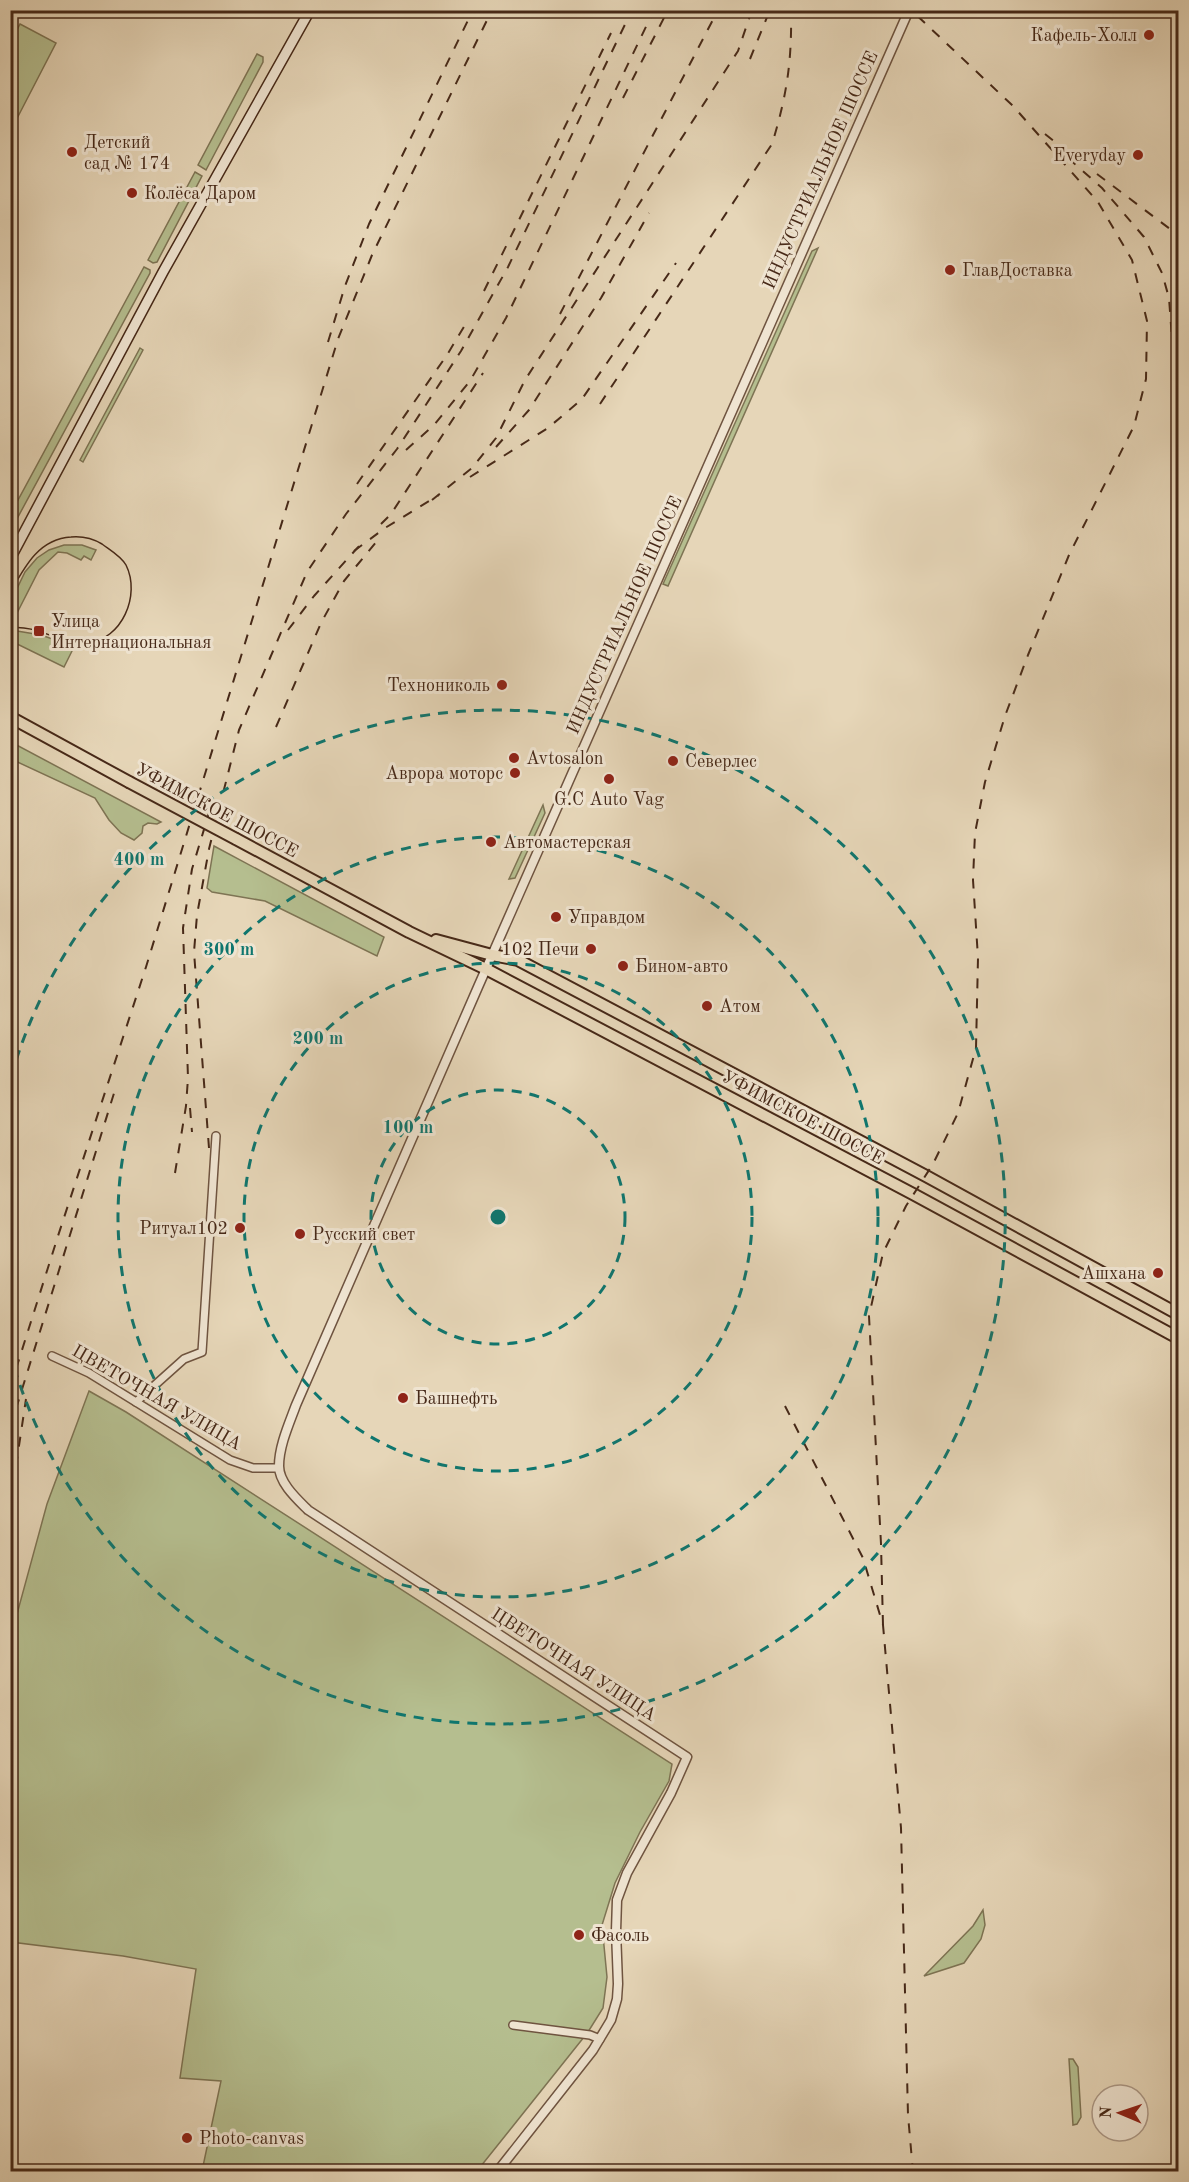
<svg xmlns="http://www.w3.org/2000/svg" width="1189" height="2182" font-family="'Old Standard TT',serif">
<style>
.green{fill:#b5be8f;stroke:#7e7454;stroke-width:1.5}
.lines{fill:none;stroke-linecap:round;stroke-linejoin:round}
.minor-casing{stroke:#6f5440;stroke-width:10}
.tertiary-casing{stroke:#6f5440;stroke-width:11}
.secondary-casing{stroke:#472918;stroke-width:12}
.primary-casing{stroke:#472918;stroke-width:14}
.minor{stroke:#efe4d1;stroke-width:7}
.tertiary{stroke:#efe4d1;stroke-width:8}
.secondary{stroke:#efe4d1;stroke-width:9}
.primary{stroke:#e6d6b8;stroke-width:10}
.tram{stroke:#472918;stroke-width:1.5}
.rail{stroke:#472918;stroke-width:2;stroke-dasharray:10 10;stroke-linecap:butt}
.primary-bridge-casing{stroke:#472918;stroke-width:14;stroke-linecap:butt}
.primary-bridge{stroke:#e6d6b8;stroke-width:10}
.ring{fill:none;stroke:#0f766e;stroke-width:3;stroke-dasharray:10 8}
.poi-dot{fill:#8f2418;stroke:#efe4d1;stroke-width:2}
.labels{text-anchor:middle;stroke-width:6;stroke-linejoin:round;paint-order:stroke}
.poi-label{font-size:18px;fill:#472918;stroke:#efe4d1;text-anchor:start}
.street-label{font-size:18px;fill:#472918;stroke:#efe4d1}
.centre{fill:#0f766e;stroke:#efe4d1;stroke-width:3}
.ring-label{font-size:18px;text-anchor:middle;font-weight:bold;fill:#0f766e;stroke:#efe4d1;stroke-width:6;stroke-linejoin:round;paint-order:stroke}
</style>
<rect width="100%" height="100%" fill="#e6d6b8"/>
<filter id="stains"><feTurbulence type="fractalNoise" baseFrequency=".00333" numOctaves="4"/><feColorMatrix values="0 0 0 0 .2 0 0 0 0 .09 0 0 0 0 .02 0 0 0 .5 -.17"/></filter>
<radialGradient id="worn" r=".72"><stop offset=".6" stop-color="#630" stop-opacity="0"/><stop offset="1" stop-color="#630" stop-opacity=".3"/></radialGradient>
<g class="green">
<polygon points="20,24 56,43 11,130 11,42"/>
<polygon points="257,54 263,57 263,62 206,170 198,165"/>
<polygon points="195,172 202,176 157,262 153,263 148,260"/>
<polygon points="818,248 668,586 663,584 812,251"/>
<polygon points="144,267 150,270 150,273 12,528 11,513"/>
<polygon points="140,348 143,350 83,462 80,460"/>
<polygon points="64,545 82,545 96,550 91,560 84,556 81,560 67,553 58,552 39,570 14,619 11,620 11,601 25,572 37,558 49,550"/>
<polygon points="17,631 41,635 70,645 72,651 64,667 11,641 11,632"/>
<polygon points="10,742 11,742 161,822 157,824 148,823 143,826 142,833 134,840 121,833 109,820 95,798 11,759"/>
<polygon points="543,805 545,813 515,878 509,879"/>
<polygon points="214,846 384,937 377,956 265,901 212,892 207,888"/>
<polygon points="89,1391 126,1412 672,1764 669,1781 640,1832 615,1883 602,1925 607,1977 603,2008 588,2032 477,2171 202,2171 221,2081 180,2078 196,1969 123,1956 11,1942 11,1636 47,1504"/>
<polygon points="983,1910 985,1925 981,1939 964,1963 924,1976 973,1926"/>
<polygon points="1069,2059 1073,2059 1078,2067 1081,2117 1077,2124 1073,2125"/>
</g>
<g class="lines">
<g class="minor-casing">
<g id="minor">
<polyline points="52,1356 89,1373 230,1460 253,1468 279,1468"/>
<polyline points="136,1402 184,1359 202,1352 216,1136"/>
<polyline points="513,2025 590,2035 600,2039"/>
</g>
</g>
<g class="tertiary-casing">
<path id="tertiary" d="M497 2172 593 2050 611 2020 617 1999 618 1984 616 1931 617 1900 627 1873 671 1793 687 1757 308 1510C297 1499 279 1483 279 1466 279 1446 289 1424 296 1405L478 987 909 10"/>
</g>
<g class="secondary-casing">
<polyline id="secondary" points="10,559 163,272 310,10"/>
</g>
<g class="primary-casing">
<g id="primary">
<polyline points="10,717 129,782"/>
<polyline points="236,839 409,932 486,969 913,1194 1178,1338"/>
<polyline points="436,940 492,955 518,960 926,1176 1178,1314"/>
</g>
</g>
<use href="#minor" class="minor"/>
<use href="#tertiary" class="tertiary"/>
<use href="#secondary" class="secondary"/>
<use href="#primary" class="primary"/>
<path class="tram" d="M10 593C24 568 38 539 71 537 82 536 92 538 102 544 110 550 121 556 126 565 141 595 122 640 87 643 60 645 38 624 10 628"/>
<g class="rail">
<polyline points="750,59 770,10"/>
<polyline points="623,98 668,10"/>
<polyline points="1045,134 1078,160"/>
<polyline points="1068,158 1102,188 1144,237 1162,273 1169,298 1178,420"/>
<polyline points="1097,174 1178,235"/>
<polyline points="484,291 611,33"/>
<polyline points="560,314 718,10"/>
<polyline points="328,342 345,286 369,224 473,10"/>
<path d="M600 404 772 144C787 95 792 61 791 10"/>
<polyline points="496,447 529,410 601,298 649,213"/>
<polyline points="406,450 434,425 470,381 506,318 654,10"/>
<polyline points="470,477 548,428 582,399 676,263"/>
<polyline points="357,484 447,355 468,320"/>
<polyline points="432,500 472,468 496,438 525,380 738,51 752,10"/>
<polyline points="381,524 391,514 483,373"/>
<polyline points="354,551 385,528 439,495"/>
<polyline points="288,630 314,596 360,545"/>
<polyline points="276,727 321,623 344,581 377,541"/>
<polyline points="190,1108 192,1132"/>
<polyline points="209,1148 194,952 197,915 209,849 239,730 307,572 346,514 397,449 461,351 508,267 632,10"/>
<polyline points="175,1173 186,1106 188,1078 183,928 192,869 212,803"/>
<polyline points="10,1388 58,1236 146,967 338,339 372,255 492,10"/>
<polyline points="785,1406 863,1558 883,1625 901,1828 908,2115 913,2172"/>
<polyline points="10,1428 115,1090"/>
<polyline points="10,1506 26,1399"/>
<polyline points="883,1625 881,1544 869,1316 883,1253 906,1206 933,1164 958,1113 976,1048 978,958 973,880 975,833 985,782 1005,716 1028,655 1069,555 1134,426 1146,379 1147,321 1132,260 1098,202 1013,106 911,10"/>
</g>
<g class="primary-bridge-casing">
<polyline id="primary-bridge" points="129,782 236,839"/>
</g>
<use href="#primary-bridge" class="primary-bridge"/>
</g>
<g class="ring">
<circle cx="498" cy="1217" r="127"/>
<circle cx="498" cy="1217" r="254"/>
<circle cx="498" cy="1217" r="380"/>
<path d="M11 1077A507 507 0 1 1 11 1357"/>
</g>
<g class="poi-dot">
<circle cx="1149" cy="35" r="6"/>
<circle cx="72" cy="152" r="6"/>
<circle cx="1138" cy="155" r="6"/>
<circle cx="132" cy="193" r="6"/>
<circle cx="950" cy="270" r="6"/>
<rect x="33" y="625" width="12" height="12" rx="3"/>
<circle cx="502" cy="685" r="6"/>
<circle cx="514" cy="758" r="6"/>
<circle cx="673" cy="761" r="6"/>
<circle cx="515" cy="773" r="6"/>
<circle cx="609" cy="779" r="6"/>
<circle cx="491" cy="842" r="6"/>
<circle cx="556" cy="917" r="6"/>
<circle cx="591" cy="949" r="6"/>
<circle cx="623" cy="966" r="6"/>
<circle cx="707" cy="1006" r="6"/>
<circle cx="240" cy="1228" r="6"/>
<circle cx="300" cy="1234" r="6"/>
<circle cx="1158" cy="1273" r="6"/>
<circle cx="403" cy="1398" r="6"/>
<circle cx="579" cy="1935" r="6"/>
<circle cx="187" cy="2138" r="6"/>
</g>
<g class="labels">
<g class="poi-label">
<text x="1137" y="41" text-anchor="end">Кафель-Холл</text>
<text x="84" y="148">Детский<tspan x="84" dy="21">сад № 174</tspan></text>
<text x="1126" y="161" text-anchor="end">Everyday</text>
<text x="144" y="199">Колёса Даром</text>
<text x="962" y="276">ГлавДоставка</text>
<text x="51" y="627">Улица<tspan x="51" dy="21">Интернациональная</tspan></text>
<text x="490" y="691" text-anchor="end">Технониколь</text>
<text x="526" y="764">Avtosalon</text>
<text x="685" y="767">Северлес</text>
<text x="503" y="779" text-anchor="end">Аврора моторс</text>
<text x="609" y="805" text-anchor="middle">G.C Auto Vag</text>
<text x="503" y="848">Автомастерская</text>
<text x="568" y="923">Управдом</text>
<text x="579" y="955" text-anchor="end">102 Печи</text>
<text x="635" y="972">Бином-авто</text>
<text x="719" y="1012">Атом</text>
<text x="228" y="1234" text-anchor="end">Ритуал102</text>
<text x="312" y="1240">Русский свет</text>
<text x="1146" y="1279" text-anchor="end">Ашхана</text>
<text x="415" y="1404">Башнефть</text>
<text x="591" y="1941">Фасоль</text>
<text x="199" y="2144">Photo-canvas</text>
</g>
<g class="street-label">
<text transform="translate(820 170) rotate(-66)" y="6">ИНДУСТРИАЛЬНОЕ ШОССЕ</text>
<text transform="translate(624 615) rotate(-66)" y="6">ИНДУСТРИАЛЬНОЕ ШОССЕ</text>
<text transform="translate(217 810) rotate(28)" y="6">УФИМСКОЕ ШОССЕ</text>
<text transform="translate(803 1117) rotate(28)" y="6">УФИМСКОЕ ШОССЕ</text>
<text transform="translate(157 1397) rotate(30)" y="6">ЦВЕТОЧНАЯ УЛИЦА</text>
<text transform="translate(574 1664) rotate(33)" y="6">ЦВЕТОЧНАЯ УЛИЦА</text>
</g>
</g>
<circle cx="498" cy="1217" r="9" class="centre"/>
<g class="ring-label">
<text x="139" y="865">400 m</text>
<text x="229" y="955">300 m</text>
<text x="318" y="1044">200 m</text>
<text x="408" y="1133">100 m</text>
</g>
<rect width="1189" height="2182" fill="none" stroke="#e6d6b8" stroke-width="36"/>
<rect x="12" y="12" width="1165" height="2158" fill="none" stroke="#472918" stroke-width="3"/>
<rect x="18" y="18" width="1153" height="2146" fill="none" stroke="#472918" stroke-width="1.5"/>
<g transform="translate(1120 2113) rotate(272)"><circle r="28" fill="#efe4d1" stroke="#ac9987" stroke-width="1.5"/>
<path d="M0-4.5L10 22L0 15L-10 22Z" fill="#8f2418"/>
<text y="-9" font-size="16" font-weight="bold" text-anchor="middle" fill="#472918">N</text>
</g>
<rect width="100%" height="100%" filter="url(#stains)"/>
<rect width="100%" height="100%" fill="url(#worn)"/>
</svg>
